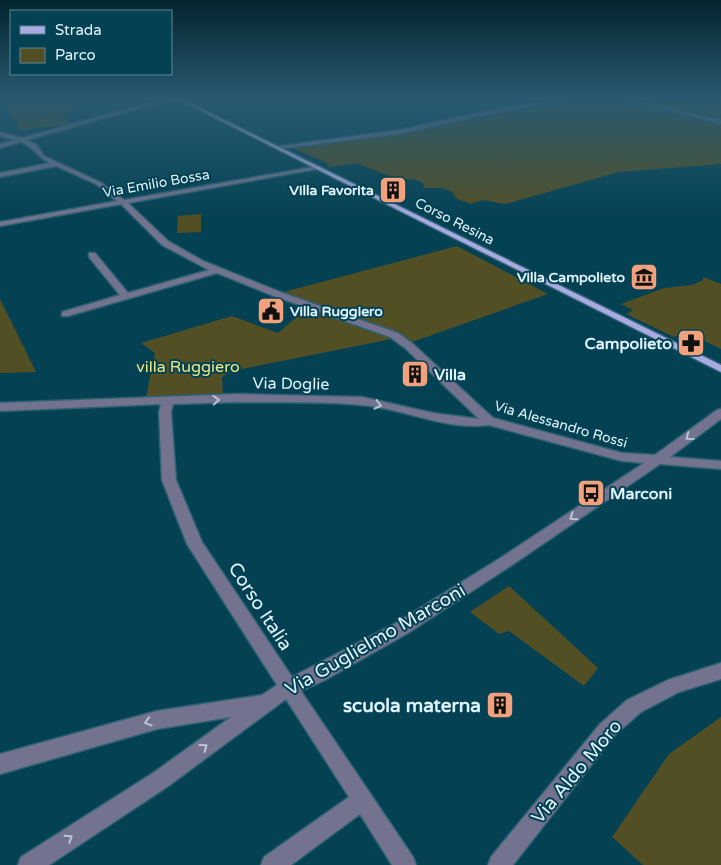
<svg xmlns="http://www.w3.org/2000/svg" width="721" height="865" font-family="'Varela Round',sans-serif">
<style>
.green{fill:#534f24}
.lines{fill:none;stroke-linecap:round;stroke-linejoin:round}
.minor-casing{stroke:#2b6171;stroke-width:3}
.major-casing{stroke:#2b6171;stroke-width:3}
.minor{fill:#73738f;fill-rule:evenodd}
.major{fill:#aaaae2;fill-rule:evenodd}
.oneway{stroke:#b9c6d6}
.labels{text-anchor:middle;stroke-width:4;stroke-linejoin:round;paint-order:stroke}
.far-street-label{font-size:14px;fill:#dff3fc;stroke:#044153}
.far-poi-label{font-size:14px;font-weight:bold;fill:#dff3fc;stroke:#044153;text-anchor:end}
.poi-label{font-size:16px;font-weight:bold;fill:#dff3fc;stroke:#044153;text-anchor:start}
.park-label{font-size:16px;fill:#f0e982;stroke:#044153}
.street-label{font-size:16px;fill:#dff3fc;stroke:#044153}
.near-street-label{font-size:19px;fill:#dff3fc;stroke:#044153}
.near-poi-label{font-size:19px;font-weight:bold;fill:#dff3fc;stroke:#044153;text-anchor:end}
</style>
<rect width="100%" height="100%" fill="#044153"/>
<g class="green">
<polygon points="0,98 87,98 62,115 71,124 20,130 13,117 0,101"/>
<path d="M579 98H614L721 124V164L619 172 505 204 483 200 471 204 457 199 451 191 441 188H423L424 184C417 179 408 178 400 180L356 163 329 167 326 165 330 164 292 148 409 133 504 112Z"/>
<polygon points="629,98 721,98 721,120"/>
<polygon points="201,214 201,232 177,233 178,216"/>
<polygon points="457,246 548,294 412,342 377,326 280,293"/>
<polygon points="703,277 721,284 721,349 686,332 674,337 626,314 633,310 621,304 664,288 692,285 703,280"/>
<polygon points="0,299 36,372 0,373"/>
<polygon points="308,307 392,339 232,371 222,377 223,399 145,402 155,353 141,343 232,316 278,333"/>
<polygon points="509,586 598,668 584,686 509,631 499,634 470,612"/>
<polygon points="721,717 721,865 643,865 612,837 669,754"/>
</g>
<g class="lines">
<g class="minor-casing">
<g id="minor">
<path d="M181 98V100L151 105 27 140 37 145 44 156 100 182 124 200 319 166 320 167 317 169 128 203 168 241 203 261 280 292 398 333 413 344 493 418 622 453 655 455 717 410 721 409V419L670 457 721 461V469L660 464 512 565 408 633 325 680 301 691 413 857 416 865H392L360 814 291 865H261L264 857 349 797 286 699 167 787 49 865H18L21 857 153 773 231 717 157 729 0 774V754L157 711 262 695 277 685 187 544 162 480 159 412 161 404 0 411V403L238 394 362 397 433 413 479 419 405 348 390 337 274 296 217 273 68 316H62V312L120 295 89 257V253H95L128 293 209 270 162 245 121 204 0 226V222L117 201 96 184 56 166 0 177V173L50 163C38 158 34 147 21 142L0 148V144L15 140 0 136V132L22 138 148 103ZM238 402C279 403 320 401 361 405 404 408 445 431 489 425L622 461 644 463 502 557 396 623 292 677 202 542 176 480 171 412 173 404Z"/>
<polygon points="568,98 577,98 500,112 399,134 277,149 274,147 399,130 500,108"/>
<polygon points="618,98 625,98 721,120 721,124"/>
<polygon points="721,663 721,679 679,692 641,712 614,736 513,865 488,865 491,857 600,724 627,700 668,680"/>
</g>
</g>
<g class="major-casing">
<polygon id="major" points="175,98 180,98 721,365 721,372"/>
</g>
<use href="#minor" class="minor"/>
<use href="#major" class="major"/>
</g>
<defs><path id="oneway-chevron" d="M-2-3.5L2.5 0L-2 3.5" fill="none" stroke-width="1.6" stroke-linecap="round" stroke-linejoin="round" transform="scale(1.25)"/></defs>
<g class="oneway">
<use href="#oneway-chevron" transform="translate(216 400) rotate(-3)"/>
<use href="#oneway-chevron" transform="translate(378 405) rotate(14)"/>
<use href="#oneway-chevron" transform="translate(689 437) rotate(144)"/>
<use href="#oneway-chevron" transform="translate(573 517) rotate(146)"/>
<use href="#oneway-chevron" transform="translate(148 722) rotate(164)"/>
<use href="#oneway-chevron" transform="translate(204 747) rotate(-36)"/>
<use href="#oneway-chevron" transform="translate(69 838) rotate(-33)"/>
</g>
<linearGradient id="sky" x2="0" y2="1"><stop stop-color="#02242e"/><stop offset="0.45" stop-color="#295a71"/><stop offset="1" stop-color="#295a71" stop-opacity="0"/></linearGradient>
<rect width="721" height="219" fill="url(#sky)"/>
<defs>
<g id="building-square" transform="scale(1.4375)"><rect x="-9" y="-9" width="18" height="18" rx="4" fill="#f1a17d" stroke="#044153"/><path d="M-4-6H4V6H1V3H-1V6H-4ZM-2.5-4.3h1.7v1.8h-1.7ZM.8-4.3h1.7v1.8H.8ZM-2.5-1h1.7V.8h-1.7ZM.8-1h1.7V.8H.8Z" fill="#111"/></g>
<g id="museum-square" transform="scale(1.4375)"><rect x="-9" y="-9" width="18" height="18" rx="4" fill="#f1a17d" stroke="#044153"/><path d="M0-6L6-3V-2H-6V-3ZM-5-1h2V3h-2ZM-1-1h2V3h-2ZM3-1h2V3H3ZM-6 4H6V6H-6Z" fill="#111"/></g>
<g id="civic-square" transform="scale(1.4375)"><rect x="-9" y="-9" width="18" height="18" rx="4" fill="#f1a17d" stroke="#044153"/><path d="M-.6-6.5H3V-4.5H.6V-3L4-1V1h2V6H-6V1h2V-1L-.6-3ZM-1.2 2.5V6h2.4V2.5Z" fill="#111"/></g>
<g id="pharmacy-square" transform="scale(1.4375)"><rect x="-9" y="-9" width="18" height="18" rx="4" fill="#f1a17d" stroke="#044153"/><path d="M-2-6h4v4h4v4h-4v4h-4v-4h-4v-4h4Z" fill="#111"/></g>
<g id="bus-square" transform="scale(1.4375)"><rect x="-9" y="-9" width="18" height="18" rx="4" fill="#f1a17d" stroke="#044153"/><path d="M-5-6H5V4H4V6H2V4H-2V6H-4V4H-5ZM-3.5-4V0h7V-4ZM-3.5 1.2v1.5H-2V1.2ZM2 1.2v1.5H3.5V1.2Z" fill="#111"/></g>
</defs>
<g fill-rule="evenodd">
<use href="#building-square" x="393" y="190"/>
<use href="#museum-square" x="644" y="277"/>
<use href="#civic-square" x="271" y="311"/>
<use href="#pharmacy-square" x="691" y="343"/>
<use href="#building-square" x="415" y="374"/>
<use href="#bus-square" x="591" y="493"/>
<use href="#building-square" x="500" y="705"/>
</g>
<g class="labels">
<g class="far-street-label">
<text transform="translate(156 183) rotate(-10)" y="5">Via Emilio Bossa</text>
<text transform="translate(455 221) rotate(27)" y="5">Corso Resina</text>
<text transform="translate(561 424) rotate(16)" y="5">Via Alessandro Rossi</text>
</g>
<g class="far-poi-label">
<text x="374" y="195">Villa Favorita</text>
<text x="625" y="282">Villa Campolieto</text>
<text x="290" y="316" text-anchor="start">Villa Ruggiero</text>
</g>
<g class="poi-label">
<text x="672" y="349" text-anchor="end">Campolieto</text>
<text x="434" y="380">Villa</text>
<text x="610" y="499">Marconi</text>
</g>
<g class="park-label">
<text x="188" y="372">villa Ruggiero</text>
</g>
<g class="street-label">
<text transform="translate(291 383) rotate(1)" y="6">Via Doglie</text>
</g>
<g class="near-street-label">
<text transform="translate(261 606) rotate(57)" y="7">Corso Italia</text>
<text transform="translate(375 639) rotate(-30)" y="7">Via Guglielmo Marconi</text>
<text transform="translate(576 771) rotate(-50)" y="7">Via Aldo Moro</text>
</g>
<g class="near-poi-label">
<text x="481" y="712">scuola materna</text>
</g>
</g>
<rect x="10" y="10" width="162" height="65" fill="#044153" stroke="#5c8897"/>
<rect x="20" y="26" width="25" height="8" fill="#aaaae2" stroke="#5c8897"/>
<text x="55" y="35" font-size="15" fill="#dff3fc">Strada</text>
<rect x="20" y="48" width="25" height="15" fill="#534f24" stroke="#5c8897"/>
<text x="55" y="60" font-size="15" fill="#dff3fc">Parco</text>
</svg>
